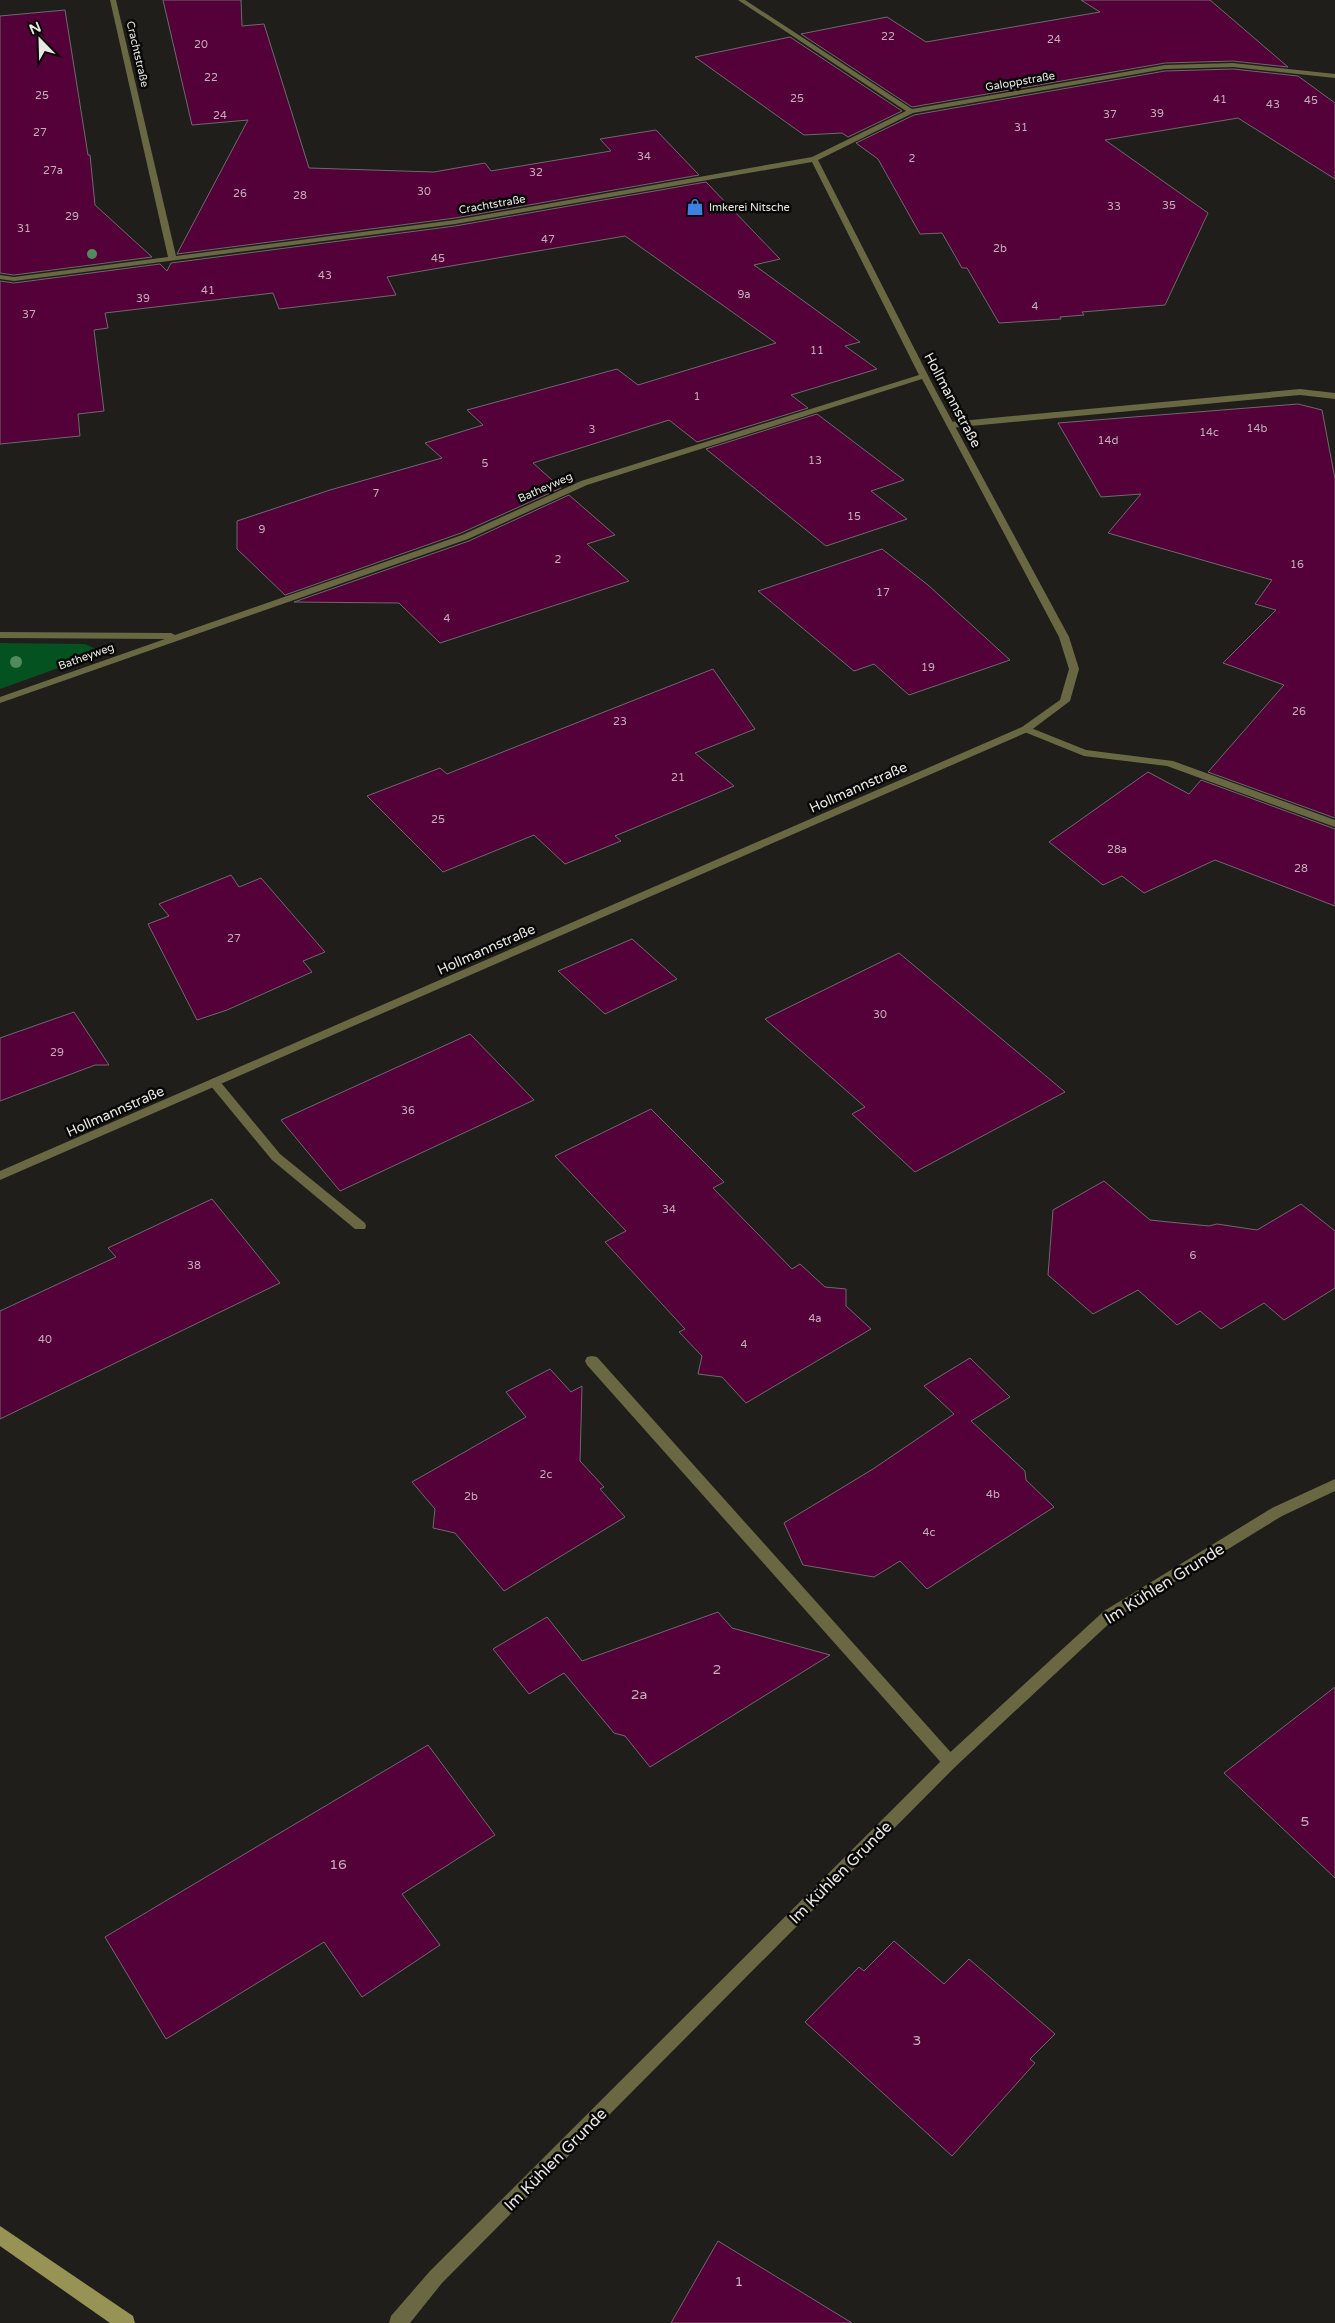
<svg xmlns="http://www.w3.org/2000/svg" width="1335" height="2323" font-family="'Varela Round',sans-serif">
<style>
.green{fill:#055221}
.building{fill:#540139;stroke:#6d6a6c}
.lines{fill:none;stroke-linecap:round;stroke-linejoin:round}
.lane{fill:#6a6842;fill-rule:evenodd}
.street{fill:#6a6842;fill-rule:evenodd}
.secondary{fill:#979354;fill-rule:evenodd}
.tree{fill:#518b5c}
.labels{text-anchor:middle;stroke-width:5;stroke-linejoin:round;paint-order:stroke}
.number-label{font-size:11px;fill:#c3aeba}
.far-street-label{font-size:11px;fill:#e8e7e5;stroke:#080807}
.far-poi-label{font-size:11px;fill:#e8e7e5;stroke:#080807;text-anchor:start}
.street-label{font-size:14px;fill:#e8e7e5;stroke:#080807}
.near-number-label{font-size:14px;fill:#c3aeba}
.near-street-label{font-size:16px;fill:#e8e7e5;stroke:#080807}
</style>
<rect width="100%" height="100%" fill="#1f1e1b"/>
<polygon class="green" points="0,643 85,644 96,649 92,656 0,689"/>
<g class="building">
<polygon points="163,0 241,0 242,26 264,24 309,168 434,172 485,163 491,171 611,151 600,139 656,130 699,175 455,218 177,254 248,120 192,125"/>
<polygon points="1081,0 1210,0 1288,67 1233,61 1165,63 912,107 801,34 887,17 926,42 1100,12"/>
<polygon points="65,10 88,155 90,155 95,205 152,257 14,275 0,273 0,16"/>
<polygon points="790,37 902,111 848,137 842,133 804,135 695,57"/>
<polygon points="1233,69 1298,76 1335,103 1335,179 1238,118 1105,140 1208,213 1165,305 1082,312 1084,315 1060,317 1061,319 999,323 967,268 962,268 942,233 920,234 878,159 856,143 914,115 1165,71"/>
<polygon points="706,182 780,259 754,265 860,342 845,346 877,369 791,395 808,408 697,442 669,420 533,463 561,488 461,533 285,595 237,549 237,521 330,490 442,458 425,443 483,425 467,410 617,369 638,385 776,343 625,236 387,277 396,295 279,309 273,293 105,313 108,328 94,330 104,411 78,414 80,436 0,444 0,281 14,283 160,264 167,271 171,263 455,226"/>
<polygon points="1298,404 1322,410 1335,479 1335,818 1208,772 1284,685 1223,663 1276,610 1255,604 1272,580 1108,533 1141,494 1101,497 1058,423"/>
<polygon points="817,414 904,480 871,491 907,519 826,546 706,449"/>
<polygon points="569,495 615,535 587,544 629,581 440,643 399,603 294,602 469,541"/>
<polygon points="882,549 928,585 1010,660 909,695 874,664 854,671 758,591"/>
<polygon points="713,669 755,729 695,753 734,786 615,836 621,841 565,864 534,835 443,872 367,796 440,768 447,774"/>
<polygon points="1148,772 1189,794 1201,780 1335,829 1335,906 1215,860 1144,893 1122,876 1103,885 1049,842"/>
<polygon points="231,875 239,887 261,878 325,952 303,961 312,972 227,1010 197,1020 148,924 169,916 159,904"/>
<polygon points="632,939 677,979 605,1014 558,971"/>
<polygon points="899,953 1065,1092 915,1172 852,1114 865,1107 765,1019"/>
<polygon points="74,1012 109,1065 95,1065 0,1101 0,1038"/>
<polygon points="470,1034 534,1100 340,1191 281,1120"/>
<polygon points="651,1109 724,1182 713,1188 792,1269 800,1264 825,1287 846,1289 846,1306 871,1329 746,1403 722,1377 698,1374 702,1356 679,1332 685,1329 605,1242 626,1231 555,1156"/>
<polygon points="1104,1181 1150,1220 1169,1222 1209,1226 1217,1224 1257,1230 1301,1204 1335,1231 1335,1288 1284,1320 1264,1303 1221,1329 1200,1311 1177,1325 1138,1290 1093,1314 1048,1275 1053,1210"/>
<polygon points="212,1199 280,1283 0,1419 0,1311 116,1257 108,1248"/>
<polygon points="970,1358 1010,1397 971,1421 1025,1471 1026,1480 1054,1507 927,1589 900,1561 874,1577 803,1565 784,1523 873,1469 954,1414 924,1386"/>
<polygon points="550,1369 571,1392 582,1386 580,1461 604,1487 600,1489 625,1517 504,1591 455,1533 433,1528 435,1509 412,1482 526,1417 506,1392"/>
<polygon points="718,1612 732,1628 830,1655 650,1767 625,1736 614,1733 564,1673 529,1694 493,1649 547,1617 582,1661"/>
<polygon points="1335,1687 1335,1878 1224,1773"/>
<polygon points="428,1745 495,1835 402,1894 440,1945 362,1997 324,1942 166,2039 105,1937"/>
<polygon points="894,1941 944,1984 969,1959 1055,2034 1030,2059 1035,2063 952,2156 805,2022 859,1967 864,1971"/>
<polygon points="718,2241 852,2323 671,2323"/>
</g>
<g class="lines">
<g class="lane">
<polygon points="1300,389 1335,393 1335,399 1300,395 950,428 946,425 950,422"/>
<polygon points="1026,726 1086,750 1173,761 1335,820 1335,827 1167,766 1084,756 1022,731 1021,729"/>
<polygon points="214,1078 218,1079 280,1154 365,1223 366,1226 365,1229 355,1229 272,1160 210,1085 208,1082"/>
<polygon points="592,1356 597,1357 955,1757 958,1762 955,1767 950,1769 945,1767 587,1365 585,1361 587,1357"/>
</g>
<g class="street">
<polygon points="110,0 116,0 176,256 455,220 812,157 906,111 738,0 745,0 912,109 1165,65 1233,63 1335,74 1335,78 1233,67 1165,69 913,113 818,160 937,393 1069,637 1079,669 1070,701 1030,731 0,1180 0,1171 1022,727 1060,700 1069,669 1059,637 922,379 587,485 468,539 0,703 0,697 165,639 0,638 0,632 171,633 175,635 462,535 581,481 919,375 812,162 455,224 14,281 0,279 0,275 14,277 168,257"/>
<polygon points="1335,1479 1335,1491 1282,1516 1114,1619 955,1767 442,2283 410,2323 389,2323 391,2316 430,2271 945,1757 1104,1611 1272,1508"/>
</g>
<polygon class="secondary" points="0,2226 133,2316 135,2323 110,2323 0,2246"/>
</g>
<g class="tree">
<circle cx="92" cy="254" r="5"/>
<circle cx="16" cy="662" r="6"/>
</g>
<defs>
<g id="shop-bare" transform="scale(1.35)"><path d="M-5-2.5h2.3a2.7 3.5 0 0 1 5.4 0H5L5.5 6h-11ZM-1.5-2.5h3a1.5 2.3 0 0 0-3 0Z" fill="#3f7fe0" stroke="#080807" stroke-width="2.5" paint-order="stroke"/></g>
</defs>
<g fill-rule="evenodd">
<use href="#shop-bare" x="695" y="207"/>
</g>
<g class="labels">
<g class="number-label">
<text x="888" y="40">22</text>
<text x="1054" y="43">24</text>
<text x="201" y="48">20</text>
<text x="211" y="81">22</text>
<text x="42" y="99">25</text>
<text x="797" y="102">25</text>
<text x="1220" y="103">41</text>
<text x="1311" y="104">45</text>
<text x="1273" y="108">43</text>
<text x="1157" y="117">39</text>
<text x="1110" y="118">37</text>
<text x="220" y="119">24</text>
<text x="1021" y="131">31</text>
<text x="40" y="136">27</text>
<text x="644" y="160">34</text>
<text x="912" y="162">2</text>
<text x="53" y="174">27a</text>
<text x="536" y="176">32</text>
<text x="424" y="195">30</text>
<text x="240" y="197">26</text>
<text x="300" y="199">28</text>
<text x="1169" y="209">35</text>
<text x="1114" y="210">33</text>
<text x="72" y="220">29</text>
<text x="24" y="232">31</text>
<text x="548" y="243">47</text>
<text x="1000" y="252">2b</text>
<text x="438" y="262">45</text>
<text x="325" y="279">43</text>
<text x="208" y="294">41</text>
<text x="744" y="298">9a</text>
<text x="143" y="302">39</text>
<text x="1035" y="310">4</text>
<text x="29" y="318">37</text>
<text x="817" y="354">11</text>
<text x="697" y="400">1</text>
<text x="1257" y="432">14b</text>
<text x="592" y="433">3</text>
<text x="1209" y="436">14c</text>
<text x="1108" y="444">14d</text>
<text x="815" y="464">13</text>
<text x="485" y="467">5</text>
<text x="376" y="497">7</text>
<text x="854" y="520">15</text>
<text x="262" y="533">9</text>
<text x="558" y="563">2</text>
<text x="1297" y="568">16</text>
<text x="883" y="596">17</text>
<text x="447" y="622">4</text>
<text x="928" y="671">19</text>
<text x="1299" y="715">26</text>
<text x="620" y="725">23</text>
<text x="678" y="781">21</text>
<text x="438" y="823">25</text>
<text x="1117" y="853">28a</text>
<text x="1301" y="872">28</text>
<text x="234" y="942">27</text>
<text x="880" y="1018">30</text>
<text x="57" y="1056">29</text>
<text x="408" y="1114">36</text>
<text x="669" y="1213">34</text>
<text x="1193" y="1259">6</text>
<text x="194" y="1269">38</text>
<text x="815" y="1322">4a</text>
<text x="45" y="1343">40</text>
<text x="744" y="1348">4</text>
<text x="546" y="1478">2c</text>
<text x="993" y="1498">4b</text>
<text x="471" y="1500">2b</text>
<text x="929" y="1536">4c</text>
</g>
<g class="far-street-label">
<text transform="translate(138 54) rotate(77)" y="4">Crachtstraße</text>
<text transform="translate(1020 81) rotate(-10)" y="4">Galoppstraße</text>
<text transform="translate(492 204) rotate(-10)" y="4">Crachtstraße</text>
<text transform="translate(545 487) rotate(-24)" y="4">Batheyweg</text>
<text transform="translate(86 656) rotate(-20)" y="4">Batheyweg</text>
</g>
<g class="far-poi-label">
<text x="709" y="211">Imkerei Nitsche</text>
</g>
<g class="street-label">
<text transform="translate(953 400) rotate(62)" y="5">Hollmannstraße</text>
<text transform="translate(858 787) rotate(-24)" y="5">Hollmannstraße</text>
<text transform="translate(486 949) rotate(-24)" y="5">Hollmannstraße</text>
<text transform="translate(115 1111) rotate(-24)" y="5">Hollmannstraße</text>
</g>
<g class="near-number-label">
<text x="717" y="1674">2</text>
<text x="639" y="1699">2a</text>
<text x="1305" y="1826">5</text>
<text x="338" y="1869">16</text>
<text x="917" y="2045">3</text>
<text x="739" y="2286">1</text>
</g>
<g class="near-street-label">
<text transform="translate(1164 1583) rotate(-32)" y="6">Im Kühlen Grunde</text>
<text transform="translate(840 1872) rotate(-45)" y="6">Im Kühlen Grunde</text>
<text transform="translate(555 2159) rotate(-45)" y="6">Im Kühlen Grunde</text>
</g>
</g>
<g transform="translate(40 40) rotate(337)" stroke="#080807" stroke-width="4" paint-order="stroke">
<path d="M0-4L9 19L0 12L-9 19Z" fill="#e8e7e5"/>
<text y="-8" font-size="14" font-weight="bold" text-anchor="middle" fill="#e8e7e5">N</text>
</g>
</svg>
